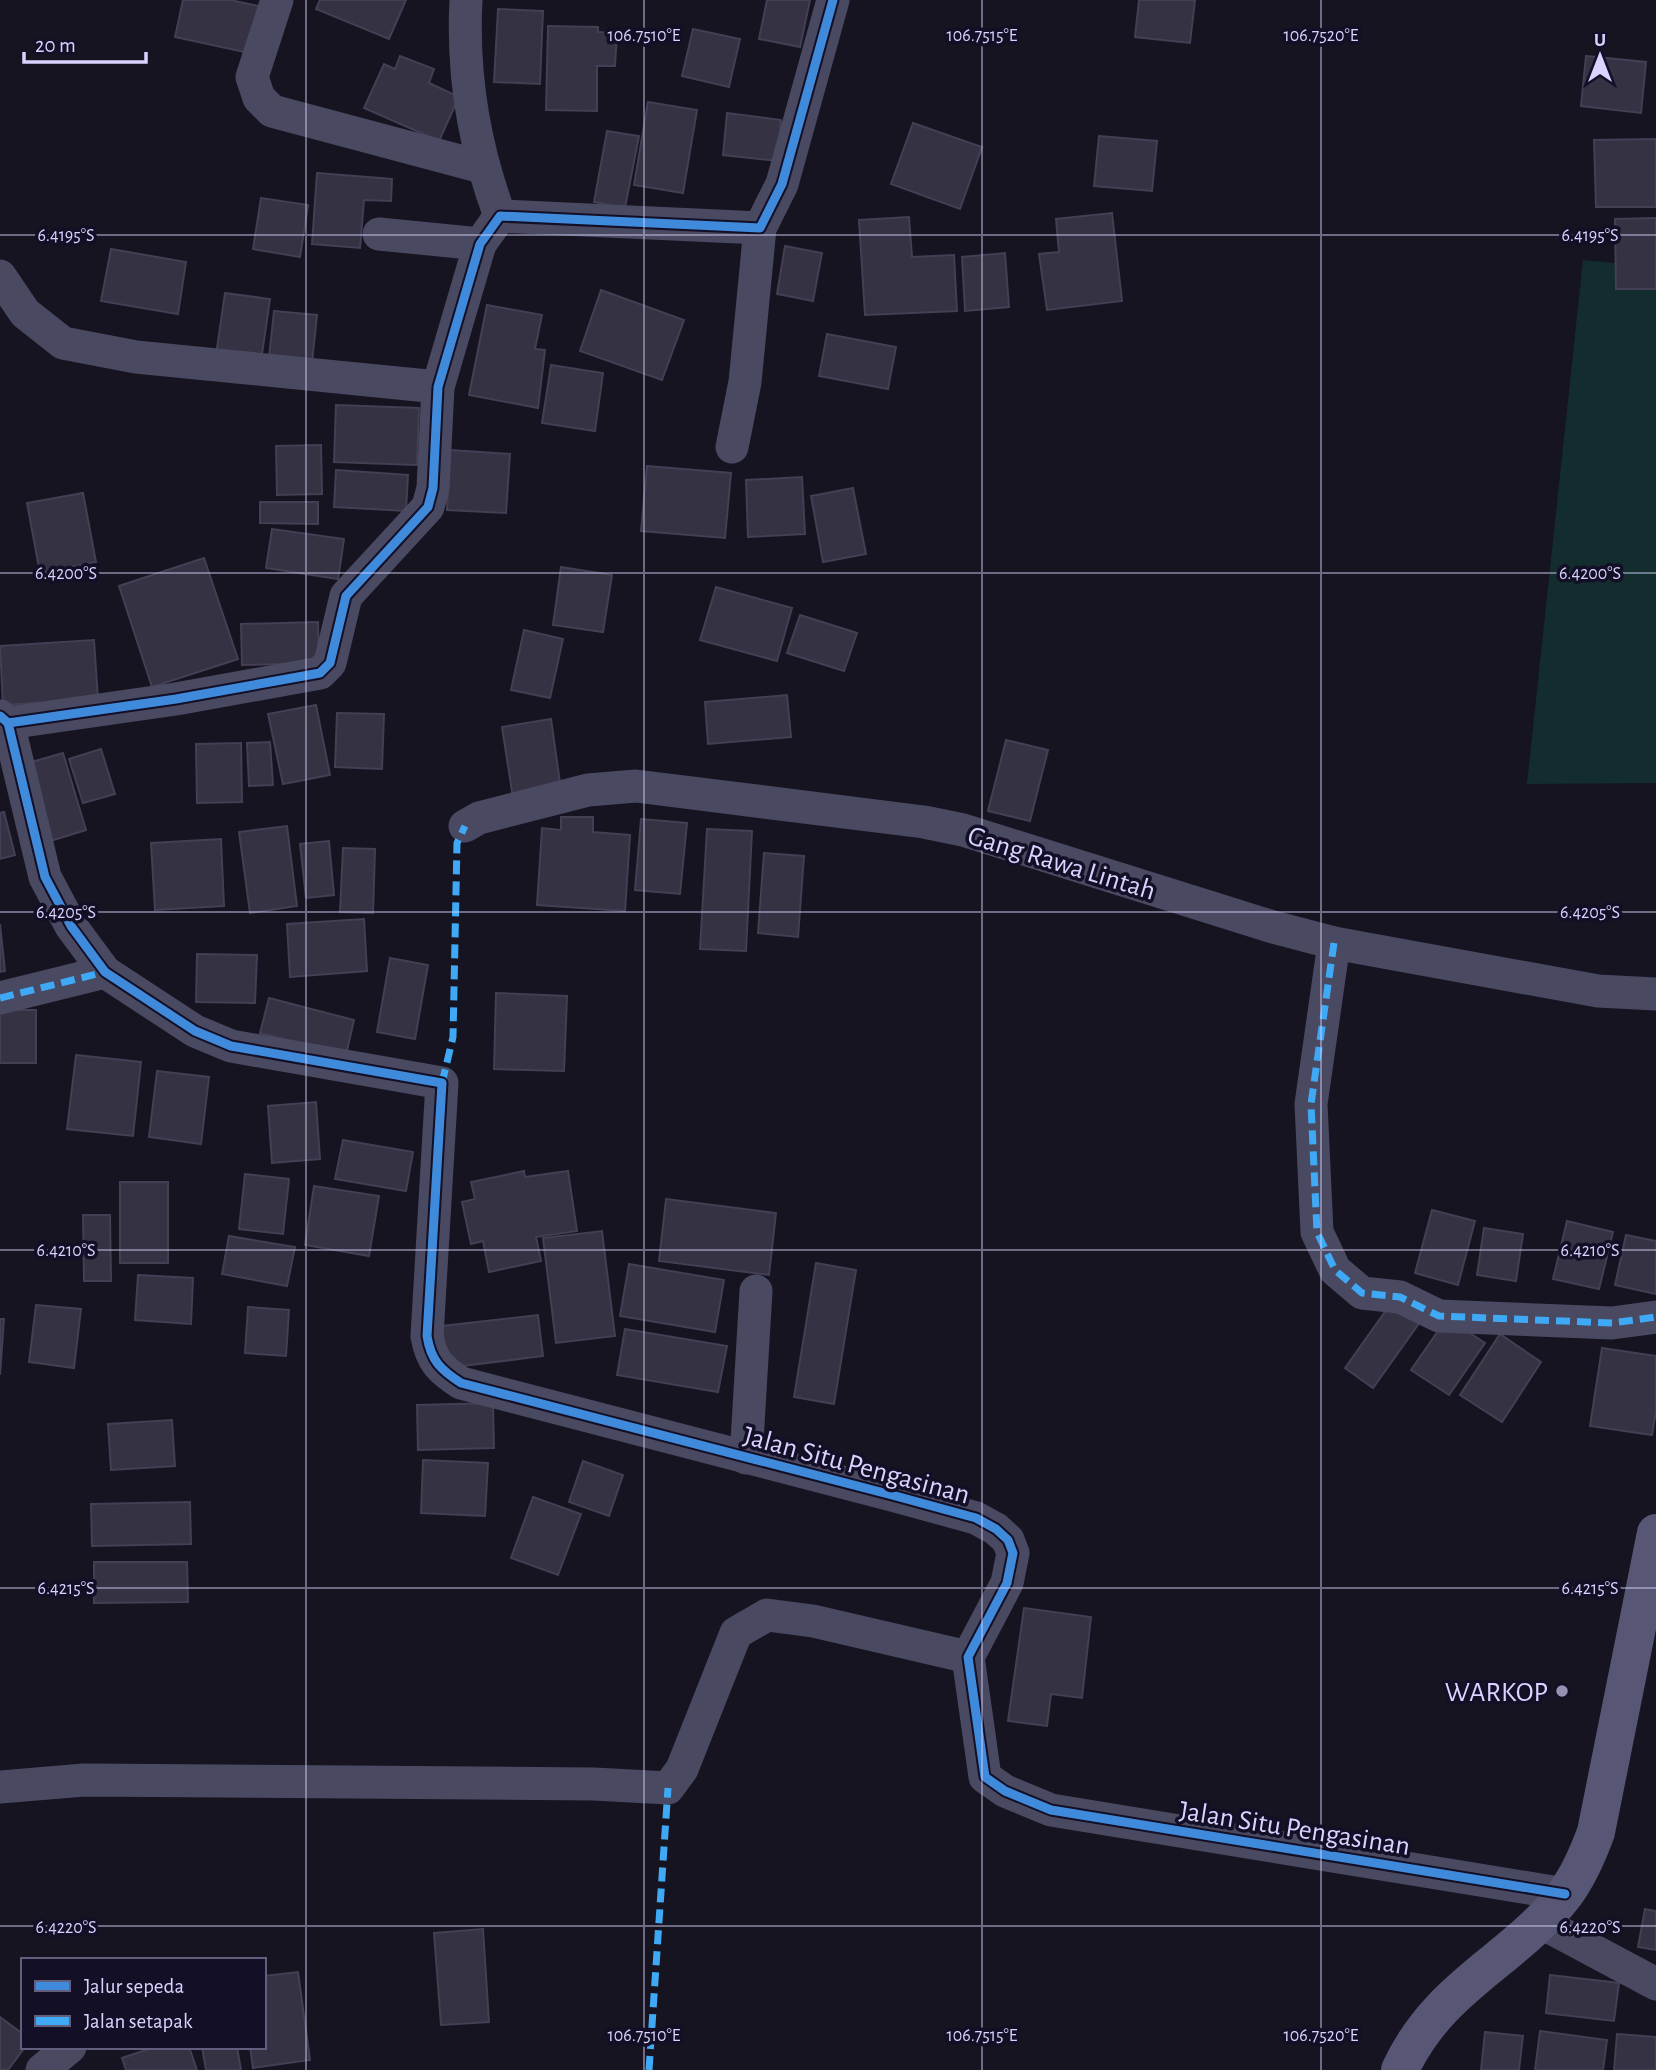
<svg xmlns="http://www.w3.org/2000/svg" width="1656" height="2070" font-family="'Alegreya Sans',sans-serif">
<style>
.green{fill:#132c2d}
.building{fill:#343243;stroke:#433f54;stroke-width:2}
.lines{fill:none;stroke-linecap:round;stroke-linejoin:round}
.minor{stroke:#4a4962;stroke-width:33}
.secondary{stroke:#575674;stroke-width:38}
.quiet{stroke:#3fa9f5;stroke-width:7;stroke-dasharray:14 7;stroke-linecap:butt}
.cycleway-casing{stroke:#130f26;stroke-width:13}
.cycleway{stroke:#408adc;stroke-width:9}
.ticks{fill:none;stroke:#d9d4ff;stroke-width:2;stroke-opacity:0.45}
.poi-dot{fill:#9591b1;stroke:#130f26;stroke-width:2.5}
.labels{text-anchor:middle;stroke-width:7;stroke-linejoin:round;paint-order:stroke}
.street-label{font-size:28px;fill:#d9d4ff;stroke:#130f26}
.poi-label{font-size:28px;fill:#d9d4ff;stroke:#130f26;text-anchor:end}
.ticks-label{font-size:18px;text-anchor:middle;fill:#d9d4ff;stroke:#130f26;stroke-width:7;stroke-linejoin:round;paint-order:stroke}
</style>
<rect width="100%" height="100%" fill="#161421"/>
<polygon class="green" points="1583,260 1656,267 1656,783 1527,784"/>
<g class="building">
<polygon points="183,0 230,0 268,8 258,55 175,37"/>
<polygon points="320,0 406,0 389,39 316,9"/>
<polygon points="767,0 810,0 800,47 759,39"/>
<polygon points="1139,0 1195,0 1190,43 1135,37"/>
<polygon points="498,9 543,11 540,84 494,82"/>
<polygon points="548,26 598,27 598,32 617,33 615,66 597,66 597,111 546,110"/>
<polygon points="693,29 740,39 729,87 682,76"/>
<polygon points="400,56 434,69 429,83 459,97 439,141 364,108 384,64 395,69"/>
<polygon points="1586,56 1646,62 1641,113 1581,106"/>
<polygon points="648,102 697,110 683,193 634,185"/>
<polygon points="727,113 781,120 777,161 723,155"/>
<polygon points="913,123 982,147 960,209 891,184"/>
<polygon points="607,131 639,136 625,208 594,202"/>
<polygon points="1099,136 1157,141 1152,191 1094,186"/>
<polygon points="1656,139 1656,207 1596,207 1594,140"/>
<polygon points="317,173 392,179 391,201 364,200 360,248 312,244"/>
<polygon points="261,198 308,205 300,257 253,249"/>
<polygon points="1112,213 1122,301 1047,310 1039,254 1059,252 1056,219"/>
<polygon points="909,217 912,257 954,255 957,311 865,315 859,220"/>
<polygon points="1656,218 1656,289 1616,289 1615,219"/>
<polygon points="785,246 822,253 813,301 777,294"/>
<polygon points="111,249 186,262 178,314 101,301"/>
<polygon points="1005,253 1009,307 965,311 962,257"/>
<polygon points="601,290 684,320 662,380 580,351"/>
<polygon points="225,293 270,299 261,361 216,355"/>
<polygon points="487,305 542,315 535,349 545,350 538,408 469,395"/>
<polygon points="274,311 317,315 311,372 268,367"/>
<polygon points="827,334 896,347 888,389 819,376"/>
<polygon points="551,365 603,373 595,431 542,423"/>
<polygon points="336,405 419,408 417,465 334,462"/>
<polygon points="321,445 322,494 277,495 276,446"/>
<polygon points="450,450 510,454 506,513 447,510"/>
<polygon points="647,466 731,473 725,538 641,531"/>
<polygon points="336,470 408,475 406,511 334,507"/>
<polygon points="802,477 805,534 748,537 746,480"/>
<polygon points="853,488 866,554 823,562 811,496"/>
<polygon points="83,493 96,562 40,573 27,503"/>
<polygon points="260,502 318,502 318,524 260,523"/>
<polygon points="272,529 344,539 338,579 266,568"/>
<polygon points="204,558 238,659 152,687 119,586"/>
<polygon points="561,567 612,575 603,632 553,625"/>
<polygon points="716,587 792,608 777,661 700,640"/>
<polygon points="800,615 857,633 844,671 787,653"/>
<polygon points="318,622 319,663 242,665 241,624"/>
<polygon points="524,630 563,639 550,698 511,690"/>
<polygon points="94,640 98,699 3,705 0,646"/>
<polygon points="787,695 791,737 708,744 705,702"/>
<polygon points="316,705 330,775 283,784 268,714"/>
<polygon points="337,713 384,714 382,769 335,767"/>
<polygon points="551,719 561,790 513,798 502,727"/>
<polygon points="1006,740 1048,750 1030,821 988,811"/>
<polygon points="270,742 273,785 249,786 247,743"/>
<polygon points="241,743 242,802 197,803 196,744"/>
<polygon points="101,749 115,794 83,803 69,759"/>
<polygon points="63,753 86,830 44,843 21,765"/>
<polygon points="4,812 15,855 0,859 0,813"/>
<polygon points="561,817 593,817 593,832 630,835 625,911 537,905 542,828 561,830"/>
<polygon points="641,819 687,823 680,894 635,890"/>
<polygon points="287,826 297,906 250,913 239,832"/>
<polygon points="707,829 752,831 746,951 700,949"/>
<polygon points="221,839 224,906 155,910 151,843"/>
<polygon points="329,841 334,895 306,898 300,844"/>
<polygon points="343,848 375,849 373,913 340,912"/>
<polygon points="764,853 804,856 798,937 758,933"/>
<polygon points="364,919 367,971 290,977 287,924"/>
<polygon points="0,924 5,971 0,972"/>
<polygon points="197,954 257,955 255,1003 196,1002"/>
<polygon points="390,958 428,965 415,1039 377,1032"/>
<polygon points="496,993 567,996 564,1071 494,1069"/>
<polygon points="269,998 354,1020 346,1055 260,1033"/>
<rect x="0" y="1010" width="36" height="53"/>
<polygon points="76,1055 141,1062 133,1136 67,1129"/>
<polygon points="157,1071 209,1077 201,1144 149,1137"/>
<polygon points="316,1102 320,1159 272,1163 268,1106"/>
<polygon points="343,1140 413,1152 406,1191 335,1179"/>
<polygon points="524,1171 525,1177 568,1171 577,1231 536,1237 541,1261 489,1272 483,1241 471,1244 462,1202 475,1199 471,1182"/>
<polygon points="245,1174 289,1179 283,1234 239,1229"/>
<rect x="120" y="1182" width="48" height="81"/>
<polygon points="314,1186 379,1196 369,1256 305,1245"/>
<polygon points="666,1199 776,1213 769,1275 659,1261"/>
<polygon points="1432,1210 1475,1221 1458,1285 1415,1273"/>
<polygon points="83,1215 110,1215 111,1281 84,1281"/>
<polygon points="1567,1221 1613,1232 1599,1289 1553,1279"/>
<polygon points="1484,1228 1523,1234 1516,1281 1477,1275"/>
<polygon points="602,1231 615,1336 556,1343 543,1238"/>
<polygon points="1626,1235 1656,1241 1656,1294 1615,1285"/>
<polygon points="229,1236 295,1247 287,1286 222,1274"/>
<polygon points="816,1263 856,1270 834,1404 794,1397"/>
<polygon points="629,1264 724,1280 715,1332 620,1316"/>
<polygon points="138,1275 193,1278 191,1324 135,1320"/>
<polygon points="1392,1302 1420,1322 1373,1388 1345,1368"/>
<polygon points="36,1305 81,1309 74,1368 29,1362"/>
<polygon points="248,1307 289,1310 286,1356 245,1353"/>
<polygon points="538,1315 543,1356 447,1368 442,1326"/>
<polygon points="1447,1318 1485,1343 1449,1395 1411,1370"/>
<polygon points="0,1319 4,1319 0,1375"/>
<polygon points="625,1329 727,1346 718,1392 617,1375"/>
<polygon points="1500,1334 1541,1362 1502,1422 1460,1395"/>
<polygon points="1602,1348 1656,1356 1656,1411 1652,1435 1590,1426"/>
<polygon points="493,1403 494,1448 418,1450 417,1405"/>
<polygon points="172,1420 175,1466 111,1470 108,1424"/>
<polygon points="423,1460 488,1463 485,1516 421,1513"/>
<polygon points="583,1461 623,1475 609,1516 569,1502"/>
<polygon points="533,1497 581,1514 558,1575 511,1558"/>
<polygon points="190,1502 191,1544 92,1546 91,1504"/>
<polygon points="94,1562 187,1562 188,1602 94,1603"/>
<polygon points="1024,1608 1091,1617 1082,1698 1051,1694 1047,1726 1008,1721"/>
<polygon points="1645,1909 1656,1911 1656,1950 1638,1947"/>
<polygon points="483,1929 489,2022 441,2025 434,1933"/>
<polygon points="298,1972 310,2060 253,2068 250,2047 264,2047 264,1976"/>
<polygon points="1550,1975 1619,1983 1614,2021 1546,2013"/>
<polygon points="0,2017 23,2034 23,2047 25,2047 8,2070 0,2070"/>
<polygon points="1540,2031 1607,2040 1603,2070 1535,2070"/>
<polygon points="1485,2032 1523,2036 1519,2070 1481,2070"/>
<polygon points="1617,2034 1656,2037 1656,2070 1614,2070"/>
<polygon points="155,2047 189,2047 197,2070 126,2070 122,2058"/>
<polygon points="202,2047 237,2047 241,2070 206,2070"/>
</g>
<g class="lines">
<g class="minor">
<polyline points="277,0 252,77 259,98 272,111 482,167"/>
<path d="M466 0C462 75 474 146 500 216"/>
<polyline points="379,234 480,244"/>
<polyline points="0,276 25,313 63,343 136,357 438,387"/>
<polyline points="732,447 745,382 760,228"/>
<path d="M0 716 8 723 45 877 71 926 105 972 195 1031 231 1046 442 1083 427 1336C431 1361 441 1370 461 1383L892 1495 976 1518 996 1529 1008 1540 1013 1553 1007 1583 968 1657 985 1777 1005 1791 1051 1810 1565 1894"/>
<polyline points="8,723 176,699 320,673 330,663 346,596 428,507 433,488 438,387 480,244 500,216 760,228 782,184 833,0"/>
<polyline points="465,826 479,818 588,790 636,786 924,822 963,830 1273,927 1334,943 1598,991 1656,994"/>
<polyline points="1334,943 1311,1104 1317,1232 1335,1270 1362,1293 1400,1297 1439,1316 1612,1323 1656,1317"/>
<polyline points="0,998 105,972"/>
<polyline points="746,1458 756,1291"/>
<polyline points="0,1787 84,1780 594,1784 668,1788 682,1769 736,1633 767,1615 813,1621 968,1657"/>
<polyline points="1540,1922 1656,1984"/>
<polyline points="42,2070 70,2047"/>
</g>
<path class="secondary" d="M1400 2070C1439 1985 1513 1962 1565 1894 1579 1875 1588 1854 1596 1832L1656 1533"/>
<g class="quiet">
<polyline points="1334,943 1311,1104 1317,1232 1335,1270 1362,1293 1400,1297 1439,1316 1612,1323 1656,1317"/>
<polyline points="0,998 105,972"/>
<polyline points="442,1083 453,1037 457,843 465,826"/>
<polyline points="649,2070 668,1788"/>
</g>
<g class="cycleway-casing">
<g id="cycleway">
<path d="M0 716 8 723 45 877 71 926 105 972 195 1031 231 1046 442 1083 427 1336C431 1361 441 1370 461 1383L892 1495 976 1518 996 1529 1008 1540 1013 1553 1007 1583 968 1657 985 1777 1005 1791 1051 1810 1565 1894"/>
<polyline points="8,723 176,699 320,673 330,663 346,596 428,507 433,488 438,387 480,244 500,216 760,228 782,184 833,0"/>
</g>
</g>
<use href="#cycleway" class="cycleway"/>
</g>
<path class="ticks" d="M306 0V2070M644 0V2070M982 0V2070M1321 0V2070M0 235H1656M0 573H1656M0 912H1656M0 1250H1656M0 1588H1656M0 1926H1656"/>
<circle class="poi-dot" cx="1562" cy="1691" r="7"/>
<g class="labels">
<g class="street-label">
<text transform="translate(1062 862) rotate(17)" y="10">Gang Rawa Lintah</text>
<text transform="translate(857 1464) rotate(15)" y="10">Jalan Situ Pengasinan</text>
<text transform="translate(1295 1827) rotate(9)" y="10">Jalan Situ Pengasinan</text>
</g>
<g class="poi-label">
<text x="1548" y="1701">WARKOP</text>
</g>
</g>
<g class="ticks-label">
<text x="644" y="41">106.7510°E</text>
<text x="982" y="41">106.7515°E</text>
<text x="1321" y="41">106.7520°E</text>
<text x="66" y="241">6.4195°S</text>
<text x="1590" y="241">6.4195°S</text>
<text x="66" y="579">6.4200°S</text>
<text x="1590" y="579">6.4200°S</text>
<text x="66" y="918">6.4205°S</text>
<text x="1590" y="918">6.4205°S</text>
<text x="66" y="1256">6.4210°S</text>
<text x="1590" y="1256">6.4210°S</text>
<text x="66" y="1594">6.4215°S</text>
<text x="1590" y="1594">6.4215°S</text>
<text x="66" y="1933">6.4220°S</text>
<text x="1590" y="1933">6.4220°S</text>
<text x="644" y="2041">106.7510°E</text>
<text x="982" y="2041">106.7515°E</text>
<text x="1321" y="2041">106.7520°E</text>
</g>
<rect x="21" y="1958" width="245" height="91" fill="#130f26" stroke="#625e7d" stroke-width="2"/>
<rect x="35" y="1981" width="35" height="10" fill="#408adc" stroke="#625e7d" stroke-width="2"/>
<text x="84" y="1993" font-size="21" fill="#d9d4ff">Jalur sepeda</text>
<rect x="35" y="2016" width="35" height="10" fill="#3fa9f5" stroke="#625e7d" stroke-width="2"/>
<text x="84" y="2028" font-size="21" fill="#d9d4ff">Jalan setapak</text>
<g transform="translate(1600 56)" stroke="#130f26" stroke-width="5" paint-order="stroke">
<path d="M0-5L12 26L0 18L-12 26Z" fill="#d9d4ff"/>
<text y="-10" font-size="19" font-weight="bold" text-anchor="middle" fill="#d9d4ff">U</text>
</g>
<path d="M24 52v10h122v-10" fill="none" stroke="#d9d4ff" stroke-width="3.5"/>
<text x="35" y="52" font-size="21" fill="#d9d4ff" stroke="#130f26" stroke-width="5" paint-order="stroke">20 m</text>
</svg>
